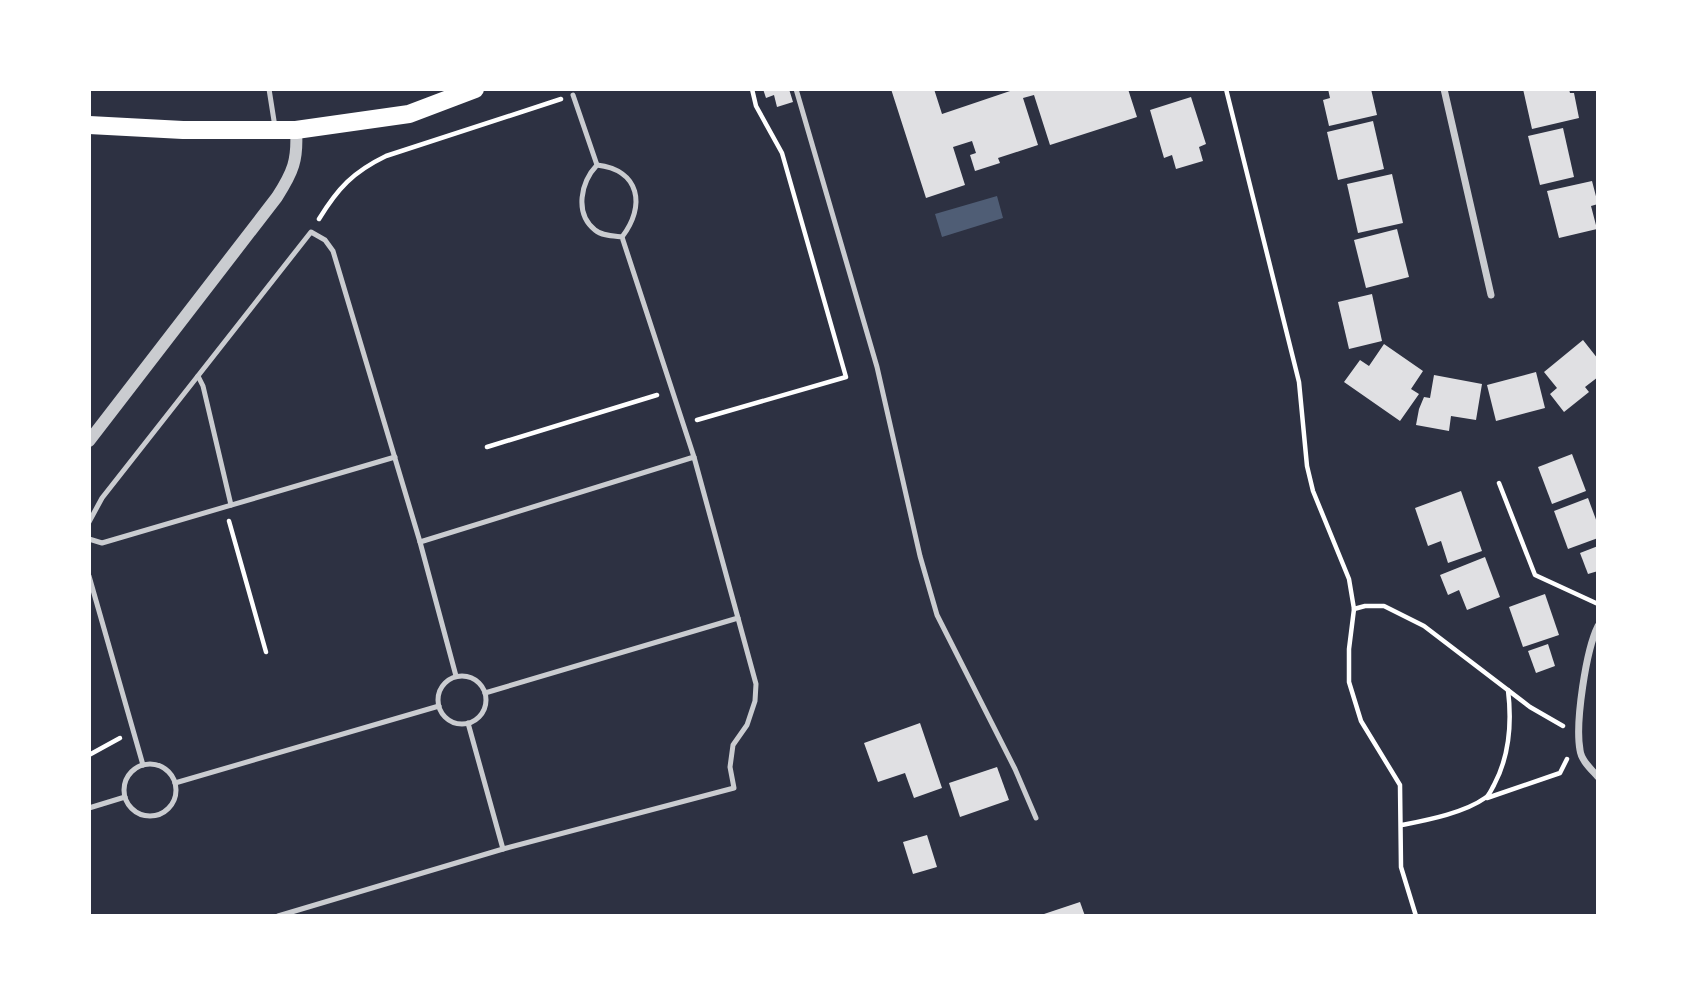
<svg xmlns="http://www.w3.org/2000/svg" width="1687" height="1005" font-family="'IBM Plex Serif',serif">
<style>
.water{fill:#4f5d75}
.building{fill:#e0e0e3}
.lines{fill:none;stroke-linecap:round;stroke-linejoin:round}
.path{stroke:#fff;stroke-width:4.5}
.service{stroke:#caccd0;stroke-width:5}
.minor{stroke:#caccd0;stroke-width:7}
.tertiary{stroke:#caccd0;stroke-width:12}
.primary{stroke:#fff;stroke-width:18}
</style>
<rect width="100%" height="100%" fill="#2d3142"/>
<polygon class="water" points="997,196 1003,218 942,237 935,214"/>
<g class="building">
<polygon points="763,89 789,89 793,102 777,107 774,95 766,98"/>
<polygon points="891,89 934,89 942,114 1016,89 1128,89 1137,117 1050,145 1034,95 1023,98 1038,145 998,158 1000,163 975,171 970,155 976,153 972,141 953,147 965,185 926,198"/>
<polygon points="1328,89 1371,89 1377,115 1329,126 1323,100 1330,98"/>
<polygon points="1523,89 1569,89 1570,93 1574,93 1579,118 1532,129"/>
<polygon points="1191,97 1206,144 1199,147 1203,161 1176,169 1172,155 1164,158 1150,110"/>
<polygon points="1373,121 1384,169 1338,180 1327,132"/>
<polygon points="1563,128 1574,177 1540,185 1528,136"/>
<polygon points="1392,174 1403,223 1358,233 1347,184"/>
<polygon points="1592,181 1598,204 1591,206 1597,229 1559,238 1547,191"/>
<polygon points="1397,229 1409,277 1366,288 1354,240"/>
<polygon points="1372,294 1382,341 1349,349 1338,302"/>
<polygon points="1583,340 1598,359 1598,377 1585,387 1589,392 1564,412 1550,394 1557,388 1544,372"/>
<polygon points="1384,344 1423,371 1411,389 1419,394 1400,421 1344,382 1360,360 1369,366"/>
<polygon points="1536,372 1545,408 1496,421 1487,385"/>
<polygon points="1434,375 1482,384 1476,420 1451,416 1449,431 1416,425 1419,409 1424,397 1430,398"/>
<polygon points="1572,454 1586,491 1552,504 1538,467"/>
<polygon points="1461,491 1482,551 1448,563 1441,541 1428,546 1415,508"/>
<polygon points="1588,498 1598,525 1598,538 1568,549 1554,511"/>
<polygon points="1598,546 1598,571 1588,574 1580,553"/>
<polygon points="1485,557 1500,597 1467,610 1459,590 1448,595 1440,575"/>
<polygon points="1545,594 1559,635 1523,647 1509,607"/>
<polygon points="1548,644 1555,666 1536,673 1528,651"/>
<polygon points="920,723 942,788 914,798 905,773 878,782 864,743"/>
<polygon points="997,767 1009,800 960,817 949,783"/>
<polygon points="927,835 937,867 913,874 903,842"/>
<polygon points="1080,902 1085,916 1041,916 1041,915"/>
</g>
<g class="lines">
<g class="path">
<polyline points="1226,89 1299,382 1307,466 1313,491 1349,579 1354,609 1349,649 1349,682 1361,721 1400,785 1401,867 1416,916"/>
<path d="M319 219C338 188 353 172 386 156L561 99"/>
<polyline points="697,420 846,377 782,153 756,106 752,89"/>
<polyline points="487,447 657,395"/>
<polyline points="1499,483 1535,575 1598,604"/>
<polyline points="229,521 266,652"/>
<polyline points="1354,609 1365,606 1384,606 1424,626 1530,707 1563,726"/>
<polyline points="89,755 120,738"/>
<polyline points="1487,798 1560,773 1567,759"/>
<path d="M1402 825C1427 820 1464 813 1485 798 1489 796 1491 790 1494 785 1510 755 1512 723 1508 690"/>
</g>
<g class="service">
<polyline points="269,89 275,127"/>
<polyline points="796,89 877,367 920,556 937,615 1015,769 1036,818"/>
<path d="M573 95 597 165C581 182 574 213 595 230 602 236 613 236 622 237L694 457"/>
<path d="M597 165C640 170 646 206 622 237"/>
<polyline points="198,376 203,386 231,505"/>
<polyline points="89,522 102,498 311,232 325,240 333,251 420,542 456,676"/>
<polyline points="89,539 102,543 395,457"/>
<polyline points="420,542 694,457 756,684 755,701 747,725 733,745 730,767 734,788 503,849 468,723"/>
<polyline points="89,576 143,765"/>
<circle cx="462" cy="700" r="24"/>
<polyline points="485,693 738,618"/>
<circle cx="150" cy="790" r="26"/>
<polyline points="175,783 439,706"/>
<polyline points="89,808 125,797"/>
<polyline points="278,916 503,849"/>
</g>
<g class="minor">
<polyline points="1444,89 1491,295"/>
<path d="M1598 626C1586 650 1575 723 1580 750 1581 760 1591 769 1598 777"/>
</g>
<path class="tertiary" d="M89 441 277 197C293 172 298 160 296 130"/>
<polyline class="primary" points="89,125 183,130 296,130 409,114 475,89"/>
</g>
<rect width="1687" height="1005" fill="none" stroke="#ffffff" stroke-width="182"/>
</svg>
